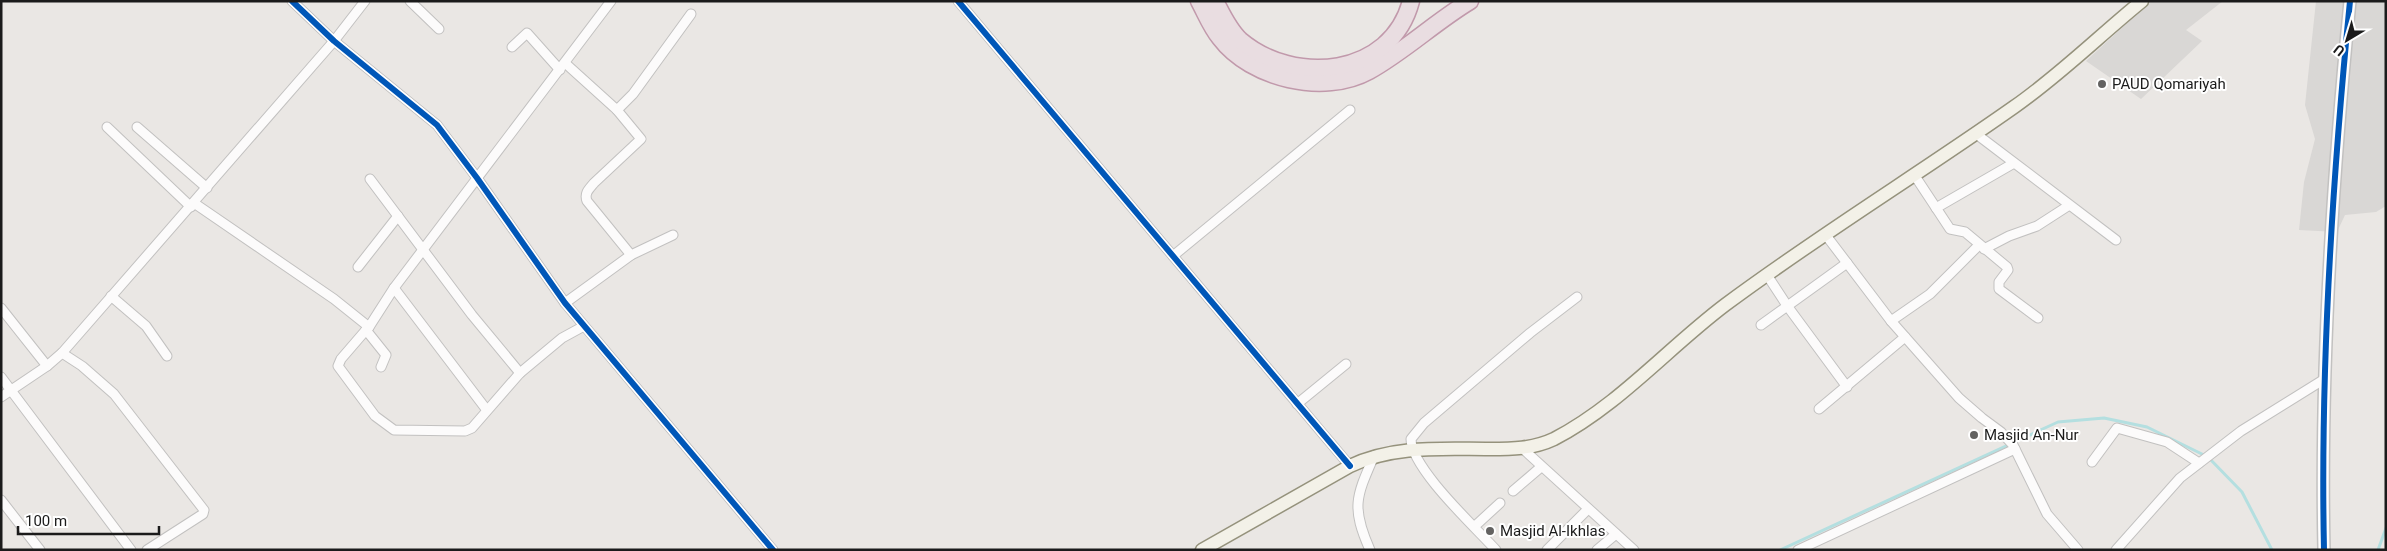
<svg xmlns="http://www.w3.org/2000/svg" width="2387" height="551" font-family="Roboto,sans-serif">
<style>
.residential{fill:#d9d7d5}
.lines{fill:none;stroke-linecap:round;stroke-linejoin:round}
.stream{stroke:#b4dfe0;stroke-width:3}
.minor-casing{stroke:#c2c1c0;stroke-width:11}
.tertiary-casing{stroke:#c2c1c0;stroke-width:14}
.secondary-casing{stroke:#95927c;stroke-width:15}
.motorway-casing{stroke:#c199ab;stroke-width:19}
.minor{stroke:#fcfbfb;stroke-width:9}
.tertiary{stroke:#fcfbfb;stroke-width:11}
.secondary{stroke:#f3f1e8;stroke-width:12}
.motorway{stroke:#e9dde1;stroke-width:16}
.cycleway-casing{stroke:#fff;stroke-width:9}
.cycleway{stroke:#0057b8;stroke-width:6}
.poi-dot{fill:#636261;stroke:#fff;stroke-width:2}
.labels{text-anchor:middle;stroke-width:4;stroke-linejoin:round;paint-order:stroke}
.poi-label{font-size:15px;fill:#1b1b1b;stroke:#fff;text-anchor:start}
</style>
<rect width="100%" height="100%" fill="#eae7e4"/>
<g class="residential">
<polygon points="2151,1 2223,1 2186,30 2202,41 2141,99 2086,61"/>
<polygon points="2316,1 2386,1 2386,206 2376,212 2345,215 2337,232 2299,230 2304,182 2315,139 2305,105"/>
</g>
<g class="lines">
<g class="stream">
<polyline points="1780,550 2058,422 2104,418 2147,427 2208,457 2242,492 2272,550"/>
<polyline points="2378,550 2386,528"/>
</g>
<g class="minor-casing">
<g id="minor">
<polyline points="292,1 334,41 437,125 477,178 565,303 773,550"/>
<polyline points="410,1 439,29"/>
<polyline points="958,1 1350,466"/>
<polyline points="512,47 527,33 560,70"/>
<polyline points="565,63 617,110 633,94 691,14"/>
<path d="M617 110 641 139 594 183C589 189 584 193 587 201L631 255 673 235"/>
<polyline points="107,127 191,207"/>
<polyline points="137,127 207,188"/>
<polyline points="1975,133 2116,240"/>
<polyline points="1915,176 1950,229 1965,232 2007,267 2008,270 1999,282 1999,289 2038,318"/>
<polyline points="370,179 472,315 520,373"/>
<polyline points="194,203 334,299 369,327 366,330 386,355 381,367"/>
<polyline points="1936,208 2014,163"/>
<polyline points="1825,234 1891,321 1959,398 1982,418 2001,432 2013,445 2047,514 2078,550"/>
<polyline points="1984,249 2009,236 2037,226 2068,206"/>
<polyline points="1173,256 1350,110"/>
<polyline points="358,267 398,216"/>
<polyline points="1767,275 1788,307 1847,387"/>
<polyline points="394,288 486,409"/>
<polyline points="111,296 146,326 167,356"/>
<polyline points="565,303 631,255"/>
<polyline points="1,308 47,366"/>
<polyline points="1891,321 1930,294 1979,245"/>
<polyline points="1761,325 1847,263"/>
<polyline points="369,327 394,288 611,1"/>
<polyline points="366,330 341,359 338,366 375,416 394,430 465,431 472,428 520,373 562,338 584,326"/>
<polyline points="62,353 82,366 114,394 204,510 203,514 147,550"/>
<polyline points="1,377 131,550"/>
<polyline points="1,397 47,366 62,353 334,41 365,1"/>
<polyline points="1297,404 1346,364"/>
<polyline points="1819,409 1905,337"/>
<polyline points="1522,448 1634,550"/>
<polyline points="2092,462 2117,428 2167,442 2199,463"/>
<polyline points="1513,491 1541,467"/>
<polyline points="1,500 40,550"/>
<polyline points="1475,526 1500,503"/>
<path d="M1370 550C1351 507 1356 497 1374 456"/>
<path d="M1496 550C1475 527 1411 468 1411 439L1424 423 1530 333 1577 297"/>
<polyline points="1547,550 1588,509"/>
<polyline points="1597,550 1616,534"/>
<polyline points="1798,550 2015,449"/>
<polyline points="2116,550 2180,478 2241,431 2323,380"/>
</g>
</g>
<g class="tertiary-casing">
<path id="tertiary" d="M2324 550C2320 367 2332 183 2350 1"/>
</g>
<g class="secondary-casing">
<path id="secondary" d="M1202 550 1350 466C1393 445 1442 449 1489 449 1511 449 1533 449 1554 439 1618 406 1668 348 1725 305 1819 235 1919 174 2014 107 2060 75 2099 36 2142 1"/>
</g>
<g class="motorway-casing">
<g id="motorway">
<path d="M1199 1C1206 14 1211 27 1220 38 1251 79 1324 96 1369 71 1405 51 1435 22 1470 1"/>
<path d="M1215 1C1222 14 1229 30 1240 40 1294 86 1391 77 1411 1"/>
</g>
</g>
<use href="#minor" class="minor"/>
<use href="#tertiary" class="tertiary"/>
<use href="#secondary" class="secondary"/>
<use href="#motorway" class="motorway"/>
<g class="cycleway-casing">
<g id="cycleway">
<polyline points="292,1 334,41 437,125 477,178 565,303 773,550"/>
<polyline points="958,1 1350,466"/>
<path d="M2324 550C2320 367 2332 183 2350 1"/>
</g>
</g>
<use href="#cycleway" class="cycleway"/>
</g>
<g class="poi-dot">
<circle cx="2102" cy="84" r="5"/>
<circle cx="1974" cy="435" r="5"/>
<circle cx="1490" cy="531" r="5"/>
</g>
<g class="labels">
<g class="poi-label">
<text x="2112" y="89">PAUD Qomariyah</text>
<text x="1984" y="440">Masjid An-Nur</text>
<text x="1500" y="536">Masjid Al-Ikhlas</text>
</g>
</g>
<rect width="2387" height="551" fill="none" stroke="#1b1b1b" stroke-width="5"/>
<g transform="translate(2347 40) rotate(218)" stroke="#ffffff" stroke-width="4" paint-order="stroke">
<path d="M0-4L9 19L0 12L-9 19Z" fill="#1b1b1b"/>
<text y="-8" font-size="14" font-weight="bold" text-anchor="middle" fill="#1b1b1b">U</text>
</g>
<path d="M18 526v8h141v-8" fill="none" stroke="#1b1b1b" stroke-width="2.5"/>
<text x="25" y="526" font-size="15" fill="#1b1b1b" stroke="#ffffff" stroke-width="4" paint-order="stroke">100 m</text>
</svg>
